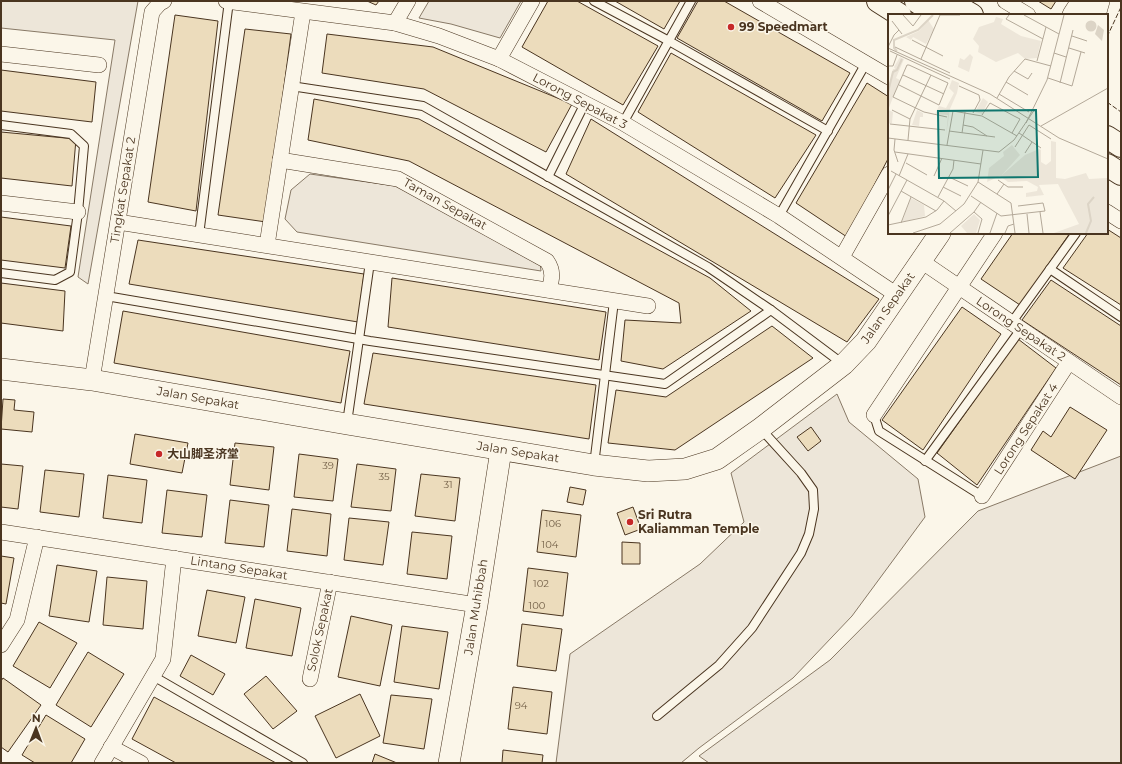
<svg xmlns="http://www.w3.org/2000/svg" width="1122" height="764" font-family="Montserrat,'Noto Sans SC',sans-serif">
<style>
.green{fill:#ede6d9;stroke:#887966}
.building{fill:#ecdcbc;stroke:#4a3520}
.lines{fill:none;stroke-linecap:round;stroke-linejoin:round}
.lane-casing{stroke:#4a3520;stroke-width:10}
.street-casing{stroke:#4a3520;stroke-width:16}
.secondary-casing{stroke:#4a3520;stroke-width:22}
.primary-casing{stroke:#4a3520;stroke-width:24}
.lane{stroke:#fbf6e9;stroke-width:8}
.street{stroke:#fbf6e9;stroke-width:15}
.secondary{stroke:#fbf6e9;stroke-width:21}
.primary{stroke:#fbf6e9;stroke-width:22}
.fence{stroke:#4a3520;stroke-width:1;stroke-dasharray:5 2;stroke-linecap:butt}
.poi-dot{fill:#c62828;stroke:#fbf6e9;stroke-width:1.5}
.labels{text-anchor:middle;stroke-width:3;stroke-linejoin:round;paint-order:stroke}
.number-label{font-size:10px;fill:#725f47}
.poi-label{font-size:12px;font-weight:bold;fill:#4a3520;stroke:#fbf6e9;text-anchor:start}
.street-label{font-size:12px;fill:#4a3520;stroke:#fbf6e9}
.inset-river{fill:none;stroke:#dcd4c6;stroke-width:2}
.inset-road{fill:none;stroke:#b4a999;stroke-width:1}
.view{fill:#0f766e;fill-opacity:0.15;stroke:#0f766e;stroke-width:2}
.inset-edge{fill:none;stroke:#4a3520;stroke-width:2}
</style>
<rect width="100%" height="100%" fill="#fbf6e9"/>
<g class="green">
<polygon points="1,1 138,1 88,284 78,277 115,40 1,28"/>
<polygon points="429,1 521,1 500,38 451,24 419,18"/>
<polygon points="310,174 396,186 540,262 541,271 297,232 285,219 291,190"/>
<polygon points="837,394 849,422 918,479 925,517 852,616 793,678 699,748 681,763 556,763 570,654 700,564 744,522 731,473"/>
<polygon points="1121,456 1121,763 709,763 699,756 830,660 978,511"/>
</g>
<g class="building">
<polygon points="367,1 379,1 376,5"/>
<polygon points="548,1 577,1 658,46 623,105 522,47"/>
<polygon points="615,1 680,1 664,29"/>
<polygon points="698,1 724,1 850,73 822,121 677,38"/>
<polygon points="1038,1 1056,1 1051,9"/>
<polygon points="175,15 218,21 196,211 148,202"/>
<polygon points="245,29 291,34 266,222 218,215"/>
<polygon points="327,34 433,47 572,104 546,152 424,89 322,73"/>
<polygon points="671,53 816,135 775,198 638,112"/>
<polygon points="1,70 96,82 92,122 1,111"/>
<polygon points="867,83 889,97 889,157 847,237 796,203"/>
<polygon points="314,99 419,119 710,278 751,311 663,369 621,361 625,320 681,323 679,303 409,161 308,140"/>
<polygon points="591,119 879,299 847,342 566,174"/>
<polygon points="1,132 76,139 72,186 1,178"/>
<polygon points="1,217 71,226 65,268 1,260"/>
<polygon points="1107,229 1121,238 1121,305 1063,268 1088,233 1107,233"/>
<polygon points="1013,233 1070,233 1020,305 981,279"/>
<polygon points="138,240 364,274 358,322 129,284"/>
<polygon points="392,278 606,312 599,360 388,327"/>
<polygon points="1051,280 1121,326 1121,385 1022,320"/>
<polygon points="1,283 65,291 63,331 1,323"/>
<polygon points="962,307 1001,334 923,450 882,420"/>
<polygon points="123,311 350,351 341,403 114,363"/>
<polygon points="772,326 813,358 675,450 608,443 616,390 666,397"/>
<polygon points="1018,339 1056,368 977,485 937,453"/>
<polygon points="373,353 596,385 589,439 364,404"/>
<polygon points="3,399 15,400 14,410 34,412 32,432 1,429"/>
<polygon points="1070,407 1107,430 1075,479 1031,450 1043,431 1051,437"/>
<polygon points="811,427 821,441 808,451 797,437"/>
<polygon points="135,434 188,443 182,473 130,464"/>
<polygon points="235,443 274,447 269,490 230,485"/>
<polygon points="299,454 338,459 333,501 294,497"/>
<polygon points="1,464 23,466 18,509 1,507"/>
<polygon points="357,464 396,469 391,511 351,507"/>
<polygon points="45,470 84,474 79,517 40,512"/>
<polygon points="421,474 460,478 455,521 415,516"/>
<polygon points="108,475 147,480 142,523 103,518"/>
<polygon points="570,487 586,490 583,505 567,502"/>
<polygon points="167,490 207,495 202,537 162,533"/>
<polygon points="230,500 269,505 264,547 225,543"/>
<polygon points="633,507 641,529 625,535 617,513"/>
<polygon points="292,509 331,514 327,556 287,551"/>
<polygon points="542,510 581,515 576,557 537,552"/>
<polygon points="349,518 389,522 383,565 344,560"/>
<polygon points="412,532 452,536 447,579 407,574"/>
<polygon points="622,542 640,543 640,564 622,564"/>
<polygon points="1,556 14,558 6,604 1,603"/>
<polygon points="57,565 97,571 89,622 49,616"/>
<polygon points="528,568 568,573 563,616 523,611"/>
<polygon points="107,577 147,581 143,629 103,625"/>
<polygon points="207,590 245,597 236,643 198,636"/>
<polygon points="255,599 301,608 292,656 246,648"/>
<polygon points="351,616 392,625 380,686 338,677"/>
<polygon points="39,622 77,643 50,688 13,666"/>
<polygon points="522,624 562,629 556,671 517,666"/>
<polygon points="402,626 448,632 439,689 394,682"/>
<polygon points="88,652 124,674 91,727 56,705"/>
<polygon points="191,655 225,674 213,695 180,676"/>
<polygon points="266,676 297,711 273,729 244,694"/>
<polygon points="3,678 41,705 8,752 1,747 1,681"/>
<polygon points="513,687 552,692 547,734 508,729"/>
<polygon points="360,694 380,736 336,758 315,716"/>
<polygon points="391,695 432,699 424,749 383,743"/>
<polygon points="154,697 276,763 176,763 132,739"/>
<polygon points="46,715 85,739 71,763 35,763 22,755"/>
<polygon points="503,750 543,755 542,763 502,763"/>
<polygon points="375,754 397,763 372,763"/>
</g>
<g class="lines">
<g class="lane-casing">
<g id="lane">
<polyline points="594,1 669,41 828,131"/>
<polyline points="291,86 423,106 708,267 771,310 843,364"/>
<polyline points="623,123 691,1"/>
<polyline points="1,125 71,134 84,146 78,212 70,272 55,280 1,273"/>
<polyline points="548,177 585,103"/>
<polyline points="779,216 866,63"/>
<polyline points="199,235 229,1"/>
<polyline points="1050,269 1121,317"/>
<polyline points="106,296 370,341 665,384 771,310"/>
<polyline points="1012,322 1076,233"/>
<polyline points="874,415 879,431 982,496"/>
<polyline points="347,423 370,262"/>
<polyline points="925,461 1021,329"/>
<polyline points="594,465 614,301"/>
<polyline points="153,676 303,763"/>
<polyline points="657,716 719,665 752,628 801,553 809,534 814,509 813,490 801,473 761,429"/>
</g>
</g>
<g class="street-casing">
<g id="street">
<polyline points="226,1 395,23 439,36 499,59 623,123 779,216 897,295"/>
<polyline points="760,1 889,77"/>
<polyline points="1005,1 1028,15"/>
<polyline points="395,23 408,1"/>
<polyline points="1,54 99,65"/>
<polyline points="499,59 532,1"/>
<path d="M280 160 398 179 547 261C554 271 552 279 549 290"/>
<polyline points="1,203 78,212"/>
<polyline points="1107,212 1121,221"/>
<polyline points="118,222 648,306"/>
<polyline points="267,245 303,12"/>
<polyline points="842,257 889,174"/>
<polyline points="921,261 1121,397"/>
<polyline points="92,380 152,12 160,3 164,1"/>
<polyline points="874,415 995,233"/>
<polyline points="982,496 1069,362"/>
<polyline points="1,532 477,605"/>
<polyline points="1,645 17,620 37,537"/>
<polyline points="310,679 330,582"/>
<polyline points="111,747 141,763"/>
<polyline points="102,763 163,659 174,558"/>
</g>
</g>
<g class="secondary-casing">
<g id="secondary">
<polyline points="1073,15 1080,4 1085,1"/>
<polyline points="1095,15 1099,1"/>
<polyline points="1,369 92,380 347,424 594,465 648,471 685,469 717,459 761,428 844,364 866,341 940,233"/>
<polyline points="449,763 477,605 501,450"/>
</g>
</g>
<g class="primary-casing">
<g id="primary">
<polyline points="878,1 900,15"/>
<polyline points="916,1 937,15"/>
<polyline points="948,1 972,15"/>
<polyline points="1107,137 1121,146"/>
<polyline points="1107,165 1121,174"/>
</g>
</g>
<use href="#lane" class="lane"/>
<use href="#street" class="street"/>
<use href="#secondary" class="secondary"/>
<use href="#primary" class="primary"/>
<g class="fence">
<polyline points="1107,37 1121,7"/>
<polyline points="1107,102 1121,112"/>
</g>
</g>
<g class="poi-dot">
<circle cx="731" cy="27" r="4"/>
<circle cx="159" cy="454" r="4"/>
<circle cx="630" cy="522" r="4"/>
</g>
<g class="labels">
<g class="number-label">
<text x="328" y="469">39</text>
<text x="384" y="480">35</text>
<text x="448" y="488">31</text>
<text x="553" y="527">106</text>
<text x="550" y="548">104</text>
<text x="541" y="587">102</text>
<text x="537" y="609">100</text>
<text x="521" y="709">94</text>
</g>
<g class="poi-label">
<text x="739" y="31">99 Speedmart</text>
<text x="167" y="458">大山脚圣济堂</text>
<text x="638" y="519">Sri Rutra<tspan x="638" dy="14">Kaliamman Temple</tspan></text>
</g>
<g class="street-label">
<text transform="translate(580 101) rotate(28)" y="4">Lorong Sepakat 3</text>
<text transform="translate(123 190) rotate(-81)" y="4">Tingkat Sepakat 2</text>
<text transform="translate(445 204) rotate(29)" y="4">Taman Sepakat</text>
<text transform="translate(888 308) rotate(-55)" y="4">Jalan Sepakat</text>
<text transform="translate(1021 329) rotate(34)" y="4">Lorong Sepakat 2</text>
<text transform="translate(198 398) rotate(10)" y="4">Jalan Sepakat</text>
<text transform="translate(1026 429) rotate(-57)" y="4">Lorong Sepakat 4</text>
<text transform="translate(518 452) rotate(9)" y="4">Jalan Sepakat</text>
<text transform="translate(239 568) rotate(9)" y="4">Lintang Sepakat</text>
<text transform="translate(476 607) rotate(-81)" y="4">Jalan Muhibbah</text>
<text transform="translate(320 630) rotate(-78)" y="4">Solok Sepakat</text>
</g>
</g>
<g transform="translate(888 14)">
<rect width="220" height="220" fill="#fbf6e9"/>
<path d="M108 3 115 5 113 10 133 22 153 27 149 44 137 45 130 39 108 48 90 38 91 32 85 25 91 13 106 8ZM40 6 46 15 38 30 25 23 23 26 18 23 31 17ZM82 40 85 43 81 58 70 53 72 44 76 46ZM12 43 16 45 8 64 12 66 0 96 5 98 4 109 0 110V74L5 55H7L6 53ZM64 66 71 69 69 79 62 95 58 122 60 101 47 100 51 92 58 94 66 79 61 74ZM95 84 100 88 94 100 87 98ZM29 96 35 99V103H32L31 112 24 111ZM163 127 168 128V164L177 165 198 159 201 165 219 164 220 219H166L191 210 170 170 151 171 156 181 138 183V179L149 177 150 173 139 167 120 168 112 162 99 168 101 154 116 142 115 138 124 131 132 141 114 161 137 141 151 135 153 136V148L158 151 163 147ZM23 184 36 191 37 202 14 208ZM86 200 92 206 88 219H79L73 212Z" fill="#ede6d9"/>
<path d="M197.5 12a5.5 5.5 0 1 1 11 0a5.5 5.5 0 1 1-11 0ZM210 11 216 16 214 27 207 20Z" fill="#dcd4c6"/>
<path class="inset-river" d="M9 37 6 34V26L30 16 45 1M0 78 5 58 9 56 14 45M198 219 203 207 200 190 206 183"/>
<path class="inset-road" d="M15 1 25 12 33 1M52 1H72M121 1 118 5 155 25M136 1 171 20M4 7 14 20M184 22 199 27M24 26 55 42M0 33 6 21 11 16M7 33 62 59M0 34 102 80 171 124 220 145M181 34 197 39M2 37 62 65M166 39 178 43M33 45 52 1M149 47 158 13M0 52H5L9 41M126 57 140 65 144 59M15 61 56 80M160 64 184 72 193 38M118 68 140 81M172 69 185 16M11 71 51 91 60 69 21 51H19L5 83 36 98 59 103M71 72 91 81 92 86 85 99M111 80 141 98M109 84 121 63 137 45 163 52M4 96 22 105M94 101 102 89 126 102 132 105 124 119M138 109 159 66 176 1M2 110 57 116M75 111 85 113 99 122M153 112 220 74M61 117 107 123M74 119 77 98M131 119 153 134M0 124 111 138 126 126 147 95M7 125 6 136 10 148M20 126 22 105 43 61M59 131 65 97 94 102 129 122M127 133 141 111 163 125M7 138 93 150M137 139 144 128M18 149 39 161M3 157 56 187 68 197M11 162 20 140M46 162 54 144M61 163 80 172M110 166 120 173H135M90 168 123 189 127 219M55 173 73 182M0 176 8 160M13 177 48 197M109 180 116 170M83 182 113 202 157 197 155 189 130 192M50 183 65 155 66 146M86 198 94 205 90 219M152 198 155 219M139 200 141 219M0 202 19 166M13 209 23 183M0 211 38 203 49 196 56 187M25 219 52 210 76 190 90 168 95 136M62 219 86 198 93 188M102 219 109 199M117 219 120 212 126 210"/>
<path class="view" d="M148 96 150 163 51 164 50 97Z"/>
<rect width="220" height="220" class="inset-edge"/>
</g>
<rect width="1122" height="764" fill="none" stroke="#4a3520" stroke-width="4"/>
<g transform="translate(36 728) rotate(1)" stroke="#fbf6e9" stroke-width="3" paint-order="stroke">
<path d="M0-3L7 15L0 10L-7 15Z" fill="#4a3520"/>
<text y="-6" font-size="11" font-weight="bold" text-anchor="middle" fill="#4a3520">N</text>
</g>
</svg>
